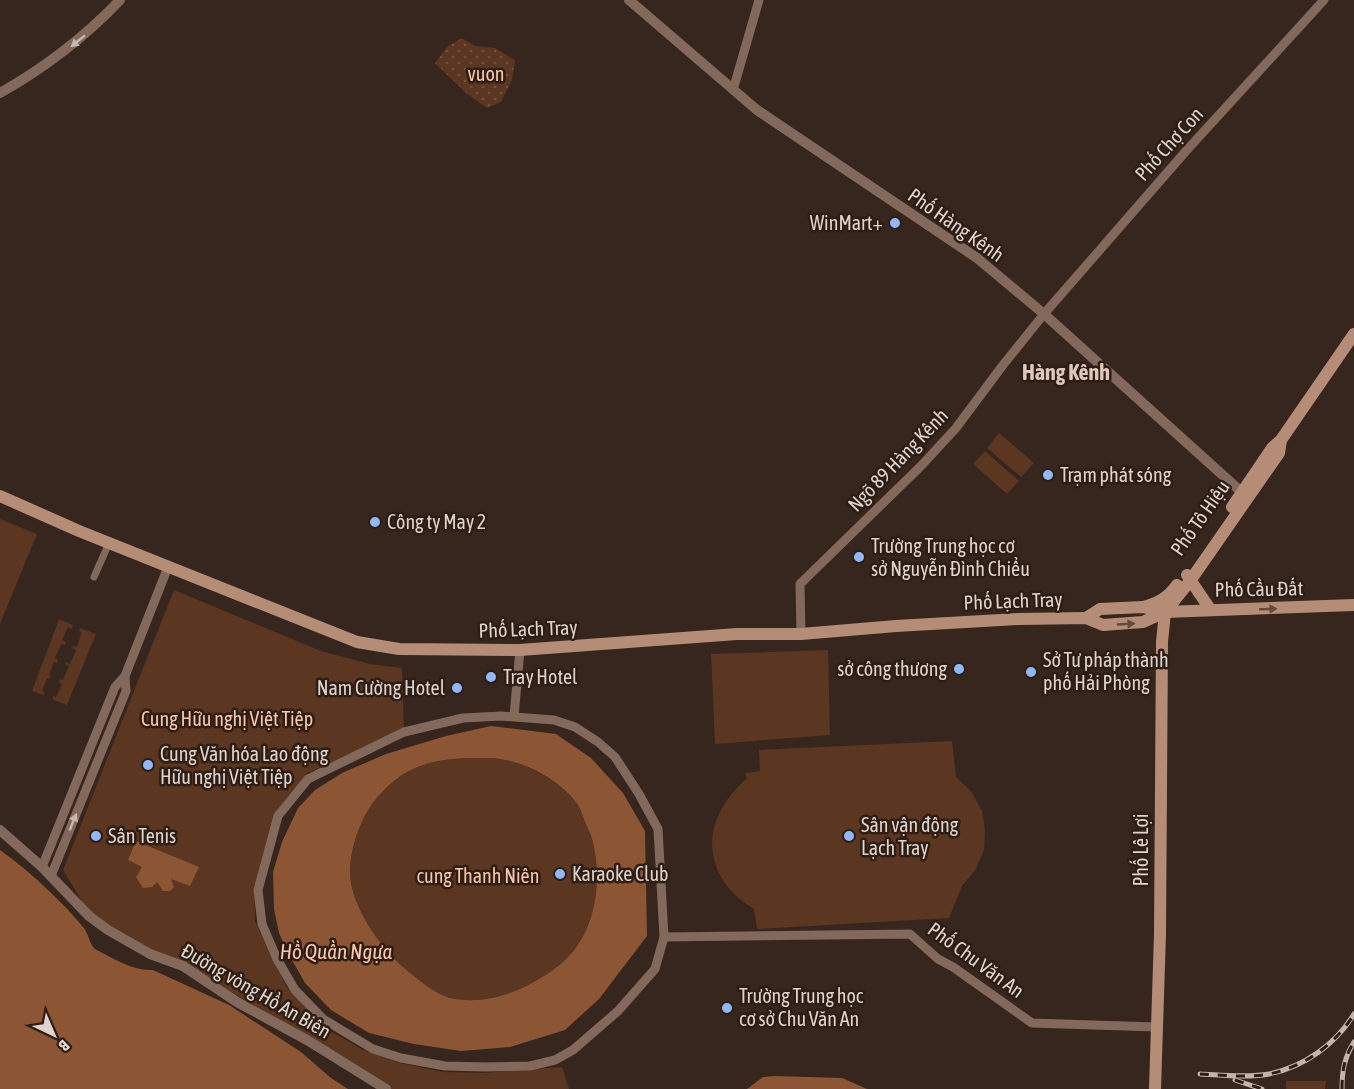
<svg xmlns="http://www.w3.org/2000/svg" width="1354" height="1089" font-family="'Asap Condensed',sans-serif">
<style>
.green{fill:#5b3620}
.garden{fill:url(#garden-dots)}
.water{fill:#8c5533;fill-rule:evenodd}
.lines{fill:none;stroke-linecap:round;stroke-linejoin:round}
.pedestrian{stroke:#83695b;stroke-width:7}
.minor{stroke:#83695b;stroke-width:9}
.tertiary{stroke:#83695b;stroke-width:10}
.secondary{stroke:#b58d76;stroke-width:12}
.rail-casing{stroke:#c1b4ad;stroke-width:5}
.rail{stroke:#2d1d13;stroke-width:3;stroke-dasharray:9;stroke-linecap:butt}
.oneway{fill:#c8b8b0}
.oneway2{fill:#634a3b}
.poi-dot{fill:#90b8fd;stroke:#2d1d13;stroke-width:2}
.labels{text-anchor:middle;stroke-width:5;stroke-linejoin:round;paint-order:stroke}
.park-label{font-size:20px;fill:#fac6aa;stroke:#2d1d13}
.street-label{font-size:20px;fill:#dfd3cd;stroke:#2d1d13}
.poi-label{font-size:20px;fill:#dfd3cd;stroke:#2d1d13;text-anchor:start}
.water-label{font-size:21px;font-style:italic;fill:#fcc8ab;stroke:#2d1d13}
.quarter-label{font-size:22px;font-weight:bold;fill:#dfc8bc;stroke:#2d1d13}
</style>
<defs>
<pattern id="garden-dots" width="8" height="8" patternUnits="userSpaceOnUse" patternTransform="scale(1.5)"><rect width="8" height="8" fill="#5b3620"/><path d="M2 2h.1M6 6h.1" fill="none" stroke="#72523f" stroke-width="1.8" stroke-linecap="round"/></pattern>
</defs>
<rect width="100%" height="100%" fill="#37261d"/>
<g class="green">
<polygon points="999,433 1034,463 1021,477 987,448"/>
<polygon points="985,451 1019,481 1007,494 973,464"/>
<polygon points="0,519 37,534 0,624"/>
<polygon points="174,590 321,651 370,664 402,668 404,732 307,773 277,815 254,889 255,921 270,954 287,987 322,1026 363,1050 400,1063 443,1072 482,1073 562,1067 569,1089 387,1089 307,1037 184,964 152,953 105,926 85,906 63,870"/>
<polygon points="59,619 73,625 72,629 68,627 62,640 66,642 65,645 61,644 55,658 58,660 57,663 54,662 49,675 51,676 50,679 47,678 42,691 45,693 44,695 32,691"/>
<polygon points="80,628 96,634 67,705 52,699 53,696 56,697 62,684 58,682 60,679 63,680 69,666 65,664 66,662 70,664 76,650 72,648 73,646 77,647 82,632 79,631"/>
<polygon points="828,650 830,735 715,744 711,654"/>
<path d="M952 741 956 777 971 791 982 811 985 830 984 850 976 869 962 886 949 918 757 929 754 909C747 904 740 900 735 895 697 856 710 811 747 778L745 773 760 771 759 750Z"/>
<path d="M493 758C525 761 558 779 578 805 581 810 583 817 585 822 588 829 592 836 593 843 602 880 596 926 570 955 559 967 545 976 530 984 508 996 480 1003 455 999 437 996 423 983 409 972 382 951 348 904 350 868 351 846 360 822 372 804 382 791 397 776 413 769 439 757 465 758 493 758Z"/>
<polygon points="1286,1081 1326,1081 1325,1089 1286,1089"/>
</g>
<polygon class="garden" points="462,38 475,46 495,48 515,60 512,80 501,102 487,108 466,93 435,63 448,46"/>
<g class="water">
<path d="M491 726 556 734 591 758 623 793 645 831 647 936 599 999 565 1030 510 1047 461 1051 414 1044 369 1033 331 1010 305 983 288 953 279 933 274 909 273 872 282 842 298 808 315 790 342 773 386 754 446 736ZM493 758C525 761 559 779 578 805 581 810 583 817 585 822 588 829 592 836 593 843 602 880 596 926 570 955 559 967 545 976 530 984 508 996 480 1003 455 999 437 996 423 983 409 972 382 951 348 904 350 868 351 846 360 822 372 804 382 791 397 776 413 769 439 757 465 758 493 758Z"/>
<polygon points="136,841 199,867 190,886 171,879 174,887 170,891 163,891 157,882 152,887 143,888 136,877 142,867 128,860"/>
<path d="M0 850C28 870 62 901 84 928 89 935 89 943 95 949 113 958 132 971 153 970L229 1005 301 1052 331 1078 348 1089H0Z"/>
<polygon points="775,1076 842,1078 867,1089 747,1089 763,1077"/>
</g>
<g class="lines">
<polyline class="pedestrian" points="94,577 109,543"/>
<g class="minor">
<polyline points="733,90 759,0"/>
<polyline points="801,634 800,584 921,466 956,428 1003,365 1044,314 1186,151 1324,0"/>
<polygon points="501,716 554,720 575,727 598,742 615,757 639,794 658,829 664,937 655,969 618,1011 573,1050 555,1060 530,1066 485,1067 445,1066 401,1058 373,1049 323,1019 295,990 277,959 262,924 258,890 278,816 308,779 404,732 463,718"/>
<polyline points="514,716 520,650"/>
<polyline points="42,867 115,687 125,676 168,567"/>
<polyline points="51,876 126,691 125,676"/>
<polyline points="664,937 910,934 938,959 953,967 1032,1023 1156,1027"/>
</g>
<g class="tertiary">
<polyline points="629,0 757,110 977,258 1044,314 1247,497"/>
<path d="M0 93C46 67 83 39 120 0"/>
<polyline points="0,830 42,867 89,916 108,930 150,954 183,966 237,1002 307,1040 386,1089"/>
</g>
<g class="secondary">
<polyline points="0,496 79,531 357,642 399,649 520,650 737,634 801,634 896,626 1019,619 1086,618 1103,625 1143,622 1165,612 1190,581 1279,453 1281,440"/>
<polyline points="1232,507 1272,448 1281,440 1354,334"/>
<polyline points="1187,575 1210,609"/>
<path d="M1143 607C1158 603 1168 598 1177 585"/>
<polyline points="1086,618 1100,609 1143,607 1165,612 1354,605"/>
<polyline points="1155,1089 1160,934 1162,642 1165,612"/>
</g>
<g class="rail-casing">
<g id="rail">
<path d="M1200 1074C1222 1075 1247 1078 1269 1074 1304 1067 1336 1044 1354 1014"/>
<polyline points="1235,1080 1262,1089"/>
<path d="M1342 1089C1342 1071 1344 1058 1354 1042"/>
</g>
</g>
<use href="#rail" class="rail"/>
</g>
<defs><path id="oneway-solid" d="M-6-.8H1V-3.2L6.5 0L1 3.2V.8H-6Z" transform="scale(1.5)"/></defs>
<g class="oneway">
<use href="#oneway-solid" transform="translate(78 41) rotate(141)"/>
<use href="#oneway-solid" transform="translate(73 822) rotate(-68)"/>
</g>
<g class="oneway2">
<use href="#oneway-solid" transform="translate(1268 609) rotate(-2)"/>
<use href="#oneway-solid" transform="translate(1126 624) rotate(-3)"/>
</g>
<g class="poi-dot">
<circle cx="895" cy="223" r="6"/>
<circle cx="1048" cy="475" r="6"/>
<circle cx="375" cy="522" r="6"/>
<circle cx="859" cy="557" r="6"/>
<circle cx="959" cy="669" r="6"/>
<circle cx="1031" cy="672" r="6"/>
<circle cx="491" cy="677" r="6"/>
<circle cx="457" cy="688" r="6"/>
<circle cx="148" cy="765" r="6"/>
<circle cx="96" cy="836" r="6"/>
<circle cx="849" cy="836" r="6"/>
<circle cx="560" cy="874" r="6"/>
<circle cx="727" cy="1008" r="6"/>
</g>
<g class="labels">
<g class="park-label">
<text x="486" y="81">vuon</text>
<text x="227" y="726">Cung Hữu nghị Việt Tiệp</text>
<text x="478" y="883">cung Thanh Niên</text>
</g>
<g class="street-label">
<text transform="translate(1169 144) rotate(-48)" y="7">Phố Chợ Con</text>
<text transform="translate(956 225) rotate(35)" y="7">Phố Hàng Kênh</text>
<text transform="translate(898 460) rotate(-46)" y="7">Ngõ 89 Hàng Kênh</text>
<text transform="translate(1200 518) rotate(-55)" y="7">Phố Tô Hiệu</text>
<text transform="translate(1259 589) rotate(-1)" y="7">Phố Cầu Đất</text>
<text transform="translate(1013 601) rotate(-2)" y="7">Phố Lạch Tray</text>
<text transform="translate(528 629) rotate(-2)" y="7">Phố Lạch Tray</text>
<text transform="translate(1141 850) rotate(-90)" y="7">Phố Lê Lợi</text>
<text transform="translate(976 960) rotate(36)" y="7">Phố Chu Văn An</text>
<text transform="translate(256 991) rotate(30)" y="7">Đường vòng Hồ An Biên</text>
</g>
<g class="poi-label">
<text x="883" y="230" text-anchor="end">WinMart+</text>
<text x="1060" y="482">Trạm phát sóng</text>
<text x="387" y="529">Công ty May 2</text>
<text x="871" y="553">Trường Trung học cơ<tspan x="871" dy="23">sở Nguyễn Đình Chiểu</tspan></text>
<text x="1043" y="667">Sở Tư pháp thành<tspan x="1043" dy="23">phố Hải Phòng</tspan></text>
<text x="947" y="676" text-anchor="end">sở công thương</text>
<text x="503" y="684">Tray Hotel</text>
<text x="445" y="695" text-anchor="end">Nam Cường Hotel</text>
<text x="160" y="761">Cung Văn hóa Lao động<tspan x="160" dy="23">Hữu nghị Việt Tiệp</tspan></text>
<text x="861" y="832">Sân vận động<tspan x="861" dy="23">Lạch Tray</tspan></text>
<text x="108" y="843">Sân Tenis</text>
<text x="572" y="881">Karaoke Club</text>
<text x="739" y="1003">Trường Trung học<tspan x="739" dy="23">cơ sở Chu Văn An</tspan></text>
</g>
<g class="water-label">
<text x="336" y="959">Hồ Quần Ngựa</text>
</g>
<g class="quarter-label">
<text x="1066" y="380">Hàng Kênh</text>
</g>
</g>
<g transform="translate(54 1035) rotate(136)" stroke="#2d1d13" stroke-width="4.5" paint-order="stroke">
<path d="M0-4.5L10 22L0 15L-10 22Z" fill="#dfd3cd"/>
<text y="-9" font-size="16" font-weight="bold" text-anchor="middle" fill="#dfd3cd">B</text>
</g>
</svg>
